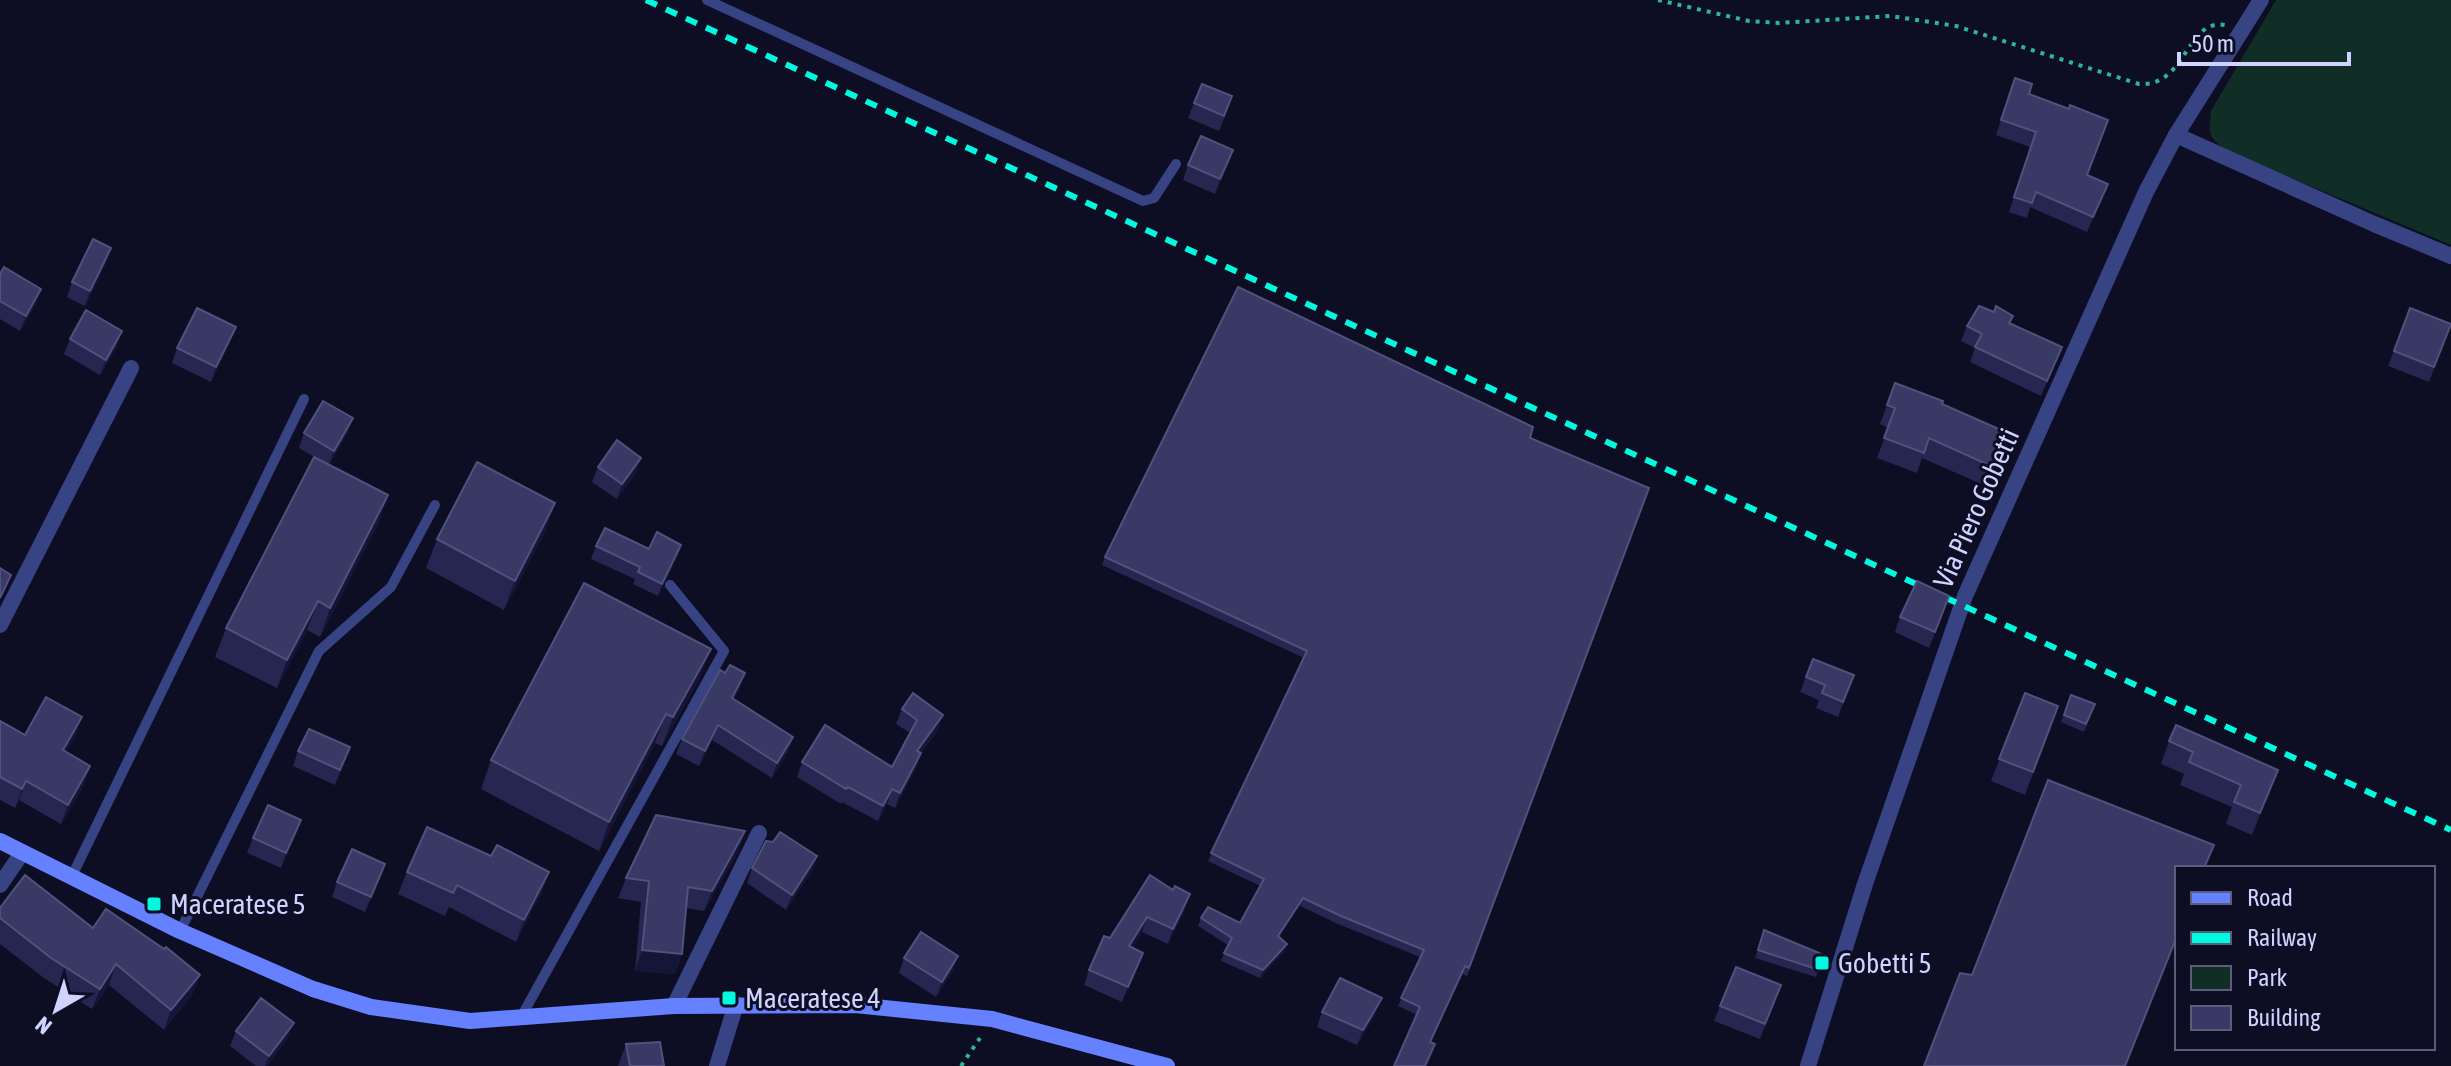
<svg xmlns="http://www.w3.org/2000/svg" width="2451" height="1066" font-family="'Asap Condensed',sans-serif">
<style>
.green{fill:#102d26}
.lines{fill:none;stroke-linecap:round;stroke-linejoin:round}
.path{stroke:#2bb792;stroke-width:4;stroke-dasharray:4 6;stroke-linecap:butt}
.service{stroke:#374383;stroke-width:10}
.minor{stroke:#374383;stroke-width:16}
.tertiary{stroke:#374383;stroke-width:16}
.secondary{stroke:#6681ff;stroke-width:16}
.rail{stroke:#00fae0;stroke-width:6;stroke-dasharray:12 10;stroke-linecap:butt}
.wall{fill:#262651}
.shaded-wall{fill:#141537}
.building{fill:#383964;stroke:#50517c;stroke-width:2}
.poi-dot{fill:#00fae0;stroke:#0d0e23;stroke-width:3}
.labels{text-anchor:middle;stroke-width:6;stroke-linejoin:round;paint-order:stroke}
.street-label{font-size:28px;fill:#cfd3ff;stroke:#0d0e23}
.poi-label{font-size:28px;fill:#cfd3ff;stroke:#0d0e23;text-anchor:start}
</style>
<rect width="100%" height="100%" fill="#0d0e23"/>
<path class="green" d="M2276 0H2451V245L2232 153C2209 139 2208 137 2211 111Z"/>
<g class="lines">
<g class="path">
<path d="M1658 0 1749 21 1779 23 1891 16 1956 26 2139 84C2187 87 2186 18 2225 25"/>
<polyline points="961,1066 980,1038"/>
</g>
<g class="service">
<polyline points="707,0 1143,201 1154,198 1176,164"/>
<polyline points="71,878 304,399"/>
<polyline points="180,931 319,651 391,587 435,505"/>
<polyline points="520,1019 724,651 670,585"/>
</g>
<g class="minor">
<polyline points="2176,135 2374,224 2451,256"/>
<polyline points="0,625 131,368"/>
<polyline points="0,885 22,853"/>
<polyline points="674,1006 759,833"/>
<polyline points="717,1066 736,1004"/>
</g>
<polyline class="tertiary" points="1808,1066 1865,884 1965,596 2146,192 2176,135 2261,0"/>
<polyline class="secondary" points="0,841 180,931 313,989 371,1007 470,1021 674,1006 855,1005 992,1019 1167,1066"/>
<polyline class="rail" points="646,0 2451,830"/>
</g>
<g class="wall">
<polygon points="2015,78 2029,94 2087,175 2108,184 2087,232 2030,207 2027,218 2009,212 2030,147 1996,135"/>
<polygon points="1194,103 1227,111 1219,131 1188,118"/>
<polygon points="1233,150 1215,194 1183,180 1188,165"/>
<polygon points="106,263 85,306 67,297 72,282"/>
<polygon points="0,274 36,304 20,331 0,319"/>
<polygon points="2410,308 2451,324 2429,382 2388,366"/>
<polygon points="2010,324 2056,362 2041,396 1970,362 1975,348 1961,341 1967,326"/>
<polygon points="236,327 230,342 211,382 172,363 177,348"/>
<polygon points="70,339 117,346 100,375 64,354"/>
<polygon points="1895,383 1942,404 2001,452 1986,486 1922,458 1917,473 1877,458 1888,428 1880,424"/>
<polygon points="353,418 347,433 329,465 388,495 378,524 320,637 307,630 277,688 215,657 226,628 314,457 299,448 304,433"/>
<polygon points="1530,438 1649,488 1467,976 1462,974 1430,1042 1426,1066 1417,1015 1398,1006 1420,957 1338,924 1300,906 1279,937 1287,944 1284,952 1260,978 1221,961 1228,945 1198,926 1201,918 1240,923 1260,886 1208,861 1304,658 1102,565 1105,557"/>
<polygon points="598,467 636,473 617,499 592,482"/>
<polygon points="555,503 545,532 504,610 426,568 437,539"/>
<polygon points="596,546 649,549 677,557 658,596 633,584 635,579 591,559"/>
<polygon points="1949,596 1929,648 1895,632 1900,617"/>
<polygon points="1813,659 1854,675 1838,717 1816,708 1819,700 1800,692"/>
<polygon points="725,673 740,688 734,699 793,737 788,752 772,778 712,740 699,766 676,754 682,739"/>
<polygon points="700,678 662,746 655,743 599,851 481,789 491,760"/>
<polygon points="2025,693 2058,706 2025,795 1991,781"/>
<polygon points="2071,695 2095,704 2084,732 2061,722"/>
<polygon points="902,709 938,730 921,753 916,768 895,808 887,804 878,821 842,802 841,804 797,777 802,762 892,767 910,733 896,724"/>
<polygon points="0,721 25,735 75,737 66,752 90,766 84,785 61,824 19,800 15,808 0,800"/>
<polygon points="2169,741 2278,770 2252,835 2226,824 2232,807 2180,785 2184,774 2161,764"/>
<polygon points="350,747 335,785 293,766 298,751"/>
<polygon points="301,820 281,868 247,853 253,838"/>
<polygon points="745,831 738,852 704,911 686,908 682,954 675,974 635,971 641,902 618,898 626,878"/>
<polygon points="491,856 549,872 541,894 516,942 449,907 445,916 398,894 407,872"/>
<polygon points="817,856 812,871 786,910 747,883 752,868"/>
<polygon points="385,864 365,912 332,897 337,882"/>
<polygon points="1150,875 1185,909 1168,944 1142,932 1132,948 1143,953 1122,1002 1084,985 1089,970"/>
<polygon points="0,908 93,928 200,975 192,995 164,1030 109,985 92,1009 44,978 0,944"/>
<polygon points="1764,930 1824,955 1816,977 1755,958"/>
<polygon points="904,958 953,971 936,997 899,973"/>
<polygon points="1736,967 1781,985 1760,1039 1714,1021"/>
<polygon points="1322,1012 1376,1013 1357,1045 1317,1027"/>
<polygon points="236,1031 288,1038 267,1066 256,1066 230,1046"/>
<polygon points="626,1044 664,1066 618,1066"/>
</g>
<g class="shaded-wall">
<polygon points="1233,150 1228,166 1215,194 1220,179"/>
<polygon points="111,248 106,263 85,306 90,291"/>
<polygon points="41,289 36,304 20,331 26,316"/>
<polygon points="236,327 230,342 211,382 216,367"/>
<polygon points="122,331 117,346 100,375 106,360"/>
<polygon points="2062,347 2056,362 2041,396 2047,381"/>
<polygon points="353,418 347,433 328,466 334,451"/>
<polygon points="2008,433 2001,452 1986,486 1993,467"/>
<polygon points="641,458 636,473 617,499 622,484"/>
<polygon points="388,495 378,524 320,637 330,608"/>
<polygon points="555,503 545,532 504,610 515,581"/>
<polygon points="681,545 677,557 658,596 662,584"/>
<polygon points="318,601 307,630 277,688 287,660"/>
<polygon points="711,649 700,678 662,746 673,717"/>
<polygon points="745,673 740,688 727,713 732,698"/>
<polygon points="666,714 655,743 599,851 609,822"/>
<polygon points="943,715 938,730 911,766 917,751"/>
<polygon points="82,717 75,737 56,769 63,750"/>
<polygon points="718,725 712,740 699,766 705,751"/>
<polygon points="793,737 788,752 772,778 777,763"/>
<polygon points="921,753 916,768 895,808 900,793"/>
<polygon points="90,766 84,785 61,824 68,805"/>
<polygon points="2278,770 2270,792 2252,835 2260,813"/>
<polygon points="26,781 19,800 15,808 22,789"/>
<polygon points="892,789 887,804 878,821 883,806"/>
<polygon points="301,820 296,835 281,868 286,853"/>
<polygon points="745,831 738,852 704,911 712,891"/>
<polygon points="817,856 812,871 786,910 792,895"/>
<polygon points="549,872 541,894 516,942 524,920"/>
<polygon points="1190,894 1185,909 1168,944 1173,929"/>
<polygon points="1303,898 1300,906 1275,944 1278,936"/>
<polygon points="1147,917 1142,932 1123,962 1129,946"/>
<polygon points="2177,936 2177,938 2125,1066"/>
<polygon points="1287,944 1284,952 1260,978 1263,970"/>
<polygon points="642,950 682,954 675,974 635,971"/>
<polygon points="1143,953 1137,968 1122,1002 1128,987"/>
<polygon points="958,956 953,971 936,997 942,982"/>
<polygon points="116,964 109,985 92,1009 100,989"/>
<polygon points="200,975 192,995 164,1030 171,1010"/>
<polygon points="1382,998 1376,1013 1357,1045 1363,1030"/>
<polygon points="294,1023 288,1038 267,1066 265,1066 269,1056"/>
</g>
<g class="building">
<polygon points="2015,78 2032,84 2029,94 2069,109 2070,105 2108,120 2087,175 2108,184 2093,217 2036,192 2032,203 2014,197 2036,132 2001,120"/>
<polygon points="1202,84 1232,96 1224,116 1194,103"/>
<polygon points="1201,136 1233,150 1220,179 1188,165"/>
<polygon points="93,239 111,248 90,291 72,282"/>
<polygon points="4,267 41,289 26,316 0,301 0,274"/>
<polygon points="1238,287 1533,427 1530,438 1649,488 1469,968 1465,966 1430,1042 1435,1044 1425,1066 1394,1066 1420,1007 1401,998 1424,950 1341,916 1303,898 1278,936 1287,944 1263,970 1224,953 1232,938 1201,918 1208,907 1240,923 1264,879 1211,853 1307,651 1105,557"/>
<polygon points="1979,306 1994,312 1996,306 2013,316 2009,323 2062,347 2047,381 1975,347 1982,334 1967,326"/>
<polygon points="197,308 236,327 216,367 177,348"/>
<polygon points="2410,308 2451,324 2434,367 2394,351"/>
<polygon points="86,310 122,331 106,360 70,339"/>
<polygon points="1895,383 1943,401 1942,404 2008,433 1993,467 1929,438 1924,453 1884,438 1895,408 1887,405"/>
<polygon points="323,401 353,418 334,451 304,433"/>
<polygon points="617,440 641,458 622,484 598,467"/>
<polygon points="314,457 388,495 330,608 318,601 287,660 226,628"/>
<polygon points="477,462 555,503 515,581 437,539"/>
<polygon points="605,528 649,549 657,532 681,545 662,584 638,572 640,567 596,546"/>
<polygon points="0,568 11,575 0,598"/>
<polygon points="1917,581 1949,596 1935,632 1900,617"/>
<polygon points="584,583 711,649 673,717 666,714 609,822 491,760"/>
<polygon points="1813,659 1854,675 1843,702 1822,693 1825,685 1806,677"/>
<polygon points="730,665 745,673 732,698 793,737 777,763 718,725 705,751 682,739 720,670 725,673"/>
<polygon points="913,693 943,715 917,751 921,753 900,793 892,789 883,806 848,787 846,789 802,762 825,725 892,767 917,720 902,709"/>
<polygon points="2025,693 2058,706 2033,772 1999,759"/>
<polygon points="2071,695 2095,704 2086,724 2064,715"/>
<polygon points="46,697 82,717 63,750 90,766 68,805 26,781 22,789 0,777 0,721 25,735"/>
<polygon points="2176,725 2278,770 2260,813 2234,802 2241,785 2189,762 2193,752 2169,741"/>
<polygon points="309,729 350,747 340,770 298,751"/>
<polygon points="2048,780 2214,845 2204,868 2177,868 2177,936 2125,1066 1924,1066 1960,973 1972,975"/>
<polygon points="268,805 301,820 286,853 253,838"/>
<polygon points="656,815 745,831 712,891 688,887 682,954 642,950 649,881 626,878"/>
<polygon points="427,827 491,856 497,845 549,872 524,920 457,885 453,893 407,872"/>
<polygon points="780,832 817,856 792,895 752,868 766,841 773,842"/>
<polygon points="352,849 385,864 371,897 337,882"/>
<polygon points="25,875 93,928 106,909 164,949 166,947 200,975 171,1010 116,964 100,989 51,958 0,918 0,908"/>
<polygon points="1150,875 1173,890 1175,886 1190,894 1173,929 1147,917 1129,946 1143,953 1128,987 1089,970 1104,936 1110,938"/>
<polygon points="1764,930 1824,955 1819,970 1758,950"/>
<polygon points="921,932 958,956 942,982 904,958"/>
<polygon points="1736,967 1781,985 1765,1024 1720,1006"/>
<polygon points="1340,978 1382,998 1363,1030 1322,1012"/>
<polygon points="261,998 294,1023 269,1056 236,1031"/>
<polygon points="660,1042 664,1066 630,1066 626,1044"/>
</g>
<g class="poi-dot">
<rect x="146" y="896" width="16" height="16" rx="4"/>
<rect x="1814" y="955" width="16" height="16" rx="4"/>
<rect x="721" y="990" width="16" height="16" rx="4"/>
</g>
<g class="labels">
<g class="street-label">
<text transform="translate(1976 508) rotate(-66)" y="10">Via Piero Gobetti</text>
</g>
<g class="poi-label">
<text x="170" y="914">Maceratese 5</text>
<text x="1838" y="973">Gobetti 5</text>
<text x="745" y="1008">Maceratese 4</text>
</g>
</g>
<rect x="2175" y="866" width="260" height="184" fill="#0d0e23" stroke="#5b5d7b" stroke-width="2"/>
<rect x="2191" y="892" width="40" height="12" fill="#6681ff" stroke="#5b5d7b" stroke-width="2"/>
<text x="2247" y="906" font-size="24" fill="#cfd3ff">Road</text>
<rect x="2191" y="932" width="40" height="12" fill="#00fae0" stroke="#5b5d7b" stroke-width="2"/>
<text x="2247" y="946" font-size="24" fill="#cfd3ff">Railway</text>
<rect x="2191" y="966" width="40" height="24" fill="#102d26" stroke="#5b5d7b" stroke-width="2"/>
<text x="2247" y="986" font-size="24" fill="#cfd3ff">Park</text>
<rect x="2191" y="1006" width="40" height="24" fill="#383964" stroke="#5b5d7b" stroke-width="2"/>
<text x="2247" y="1026" font-size="24" fill="#cfd3ff">Building</text>
<g transform="translate(56 1010) rotate(219)" stroke="#0d0e23" stroke-width="6" paint-order="stroke">
<path d="M0-6L14 30L0 20L-14 30Z" fill="#cfd3ff"/>
<text y="-12" font-size="22" font-weight="bold" text-anchor="middle" fill="#cfd3ff">N</text>
</g>
<path d="M2179 52v12h170v-12" fill="none" stroke="#cfd3ff" stroke-width="4"/>
<text x="2191" y="52" font-size="24" fill="#cfd3ff" stroke="#0d0e23" stroke-width="6" paint-order="stroke">50 m</text>
</svg>
